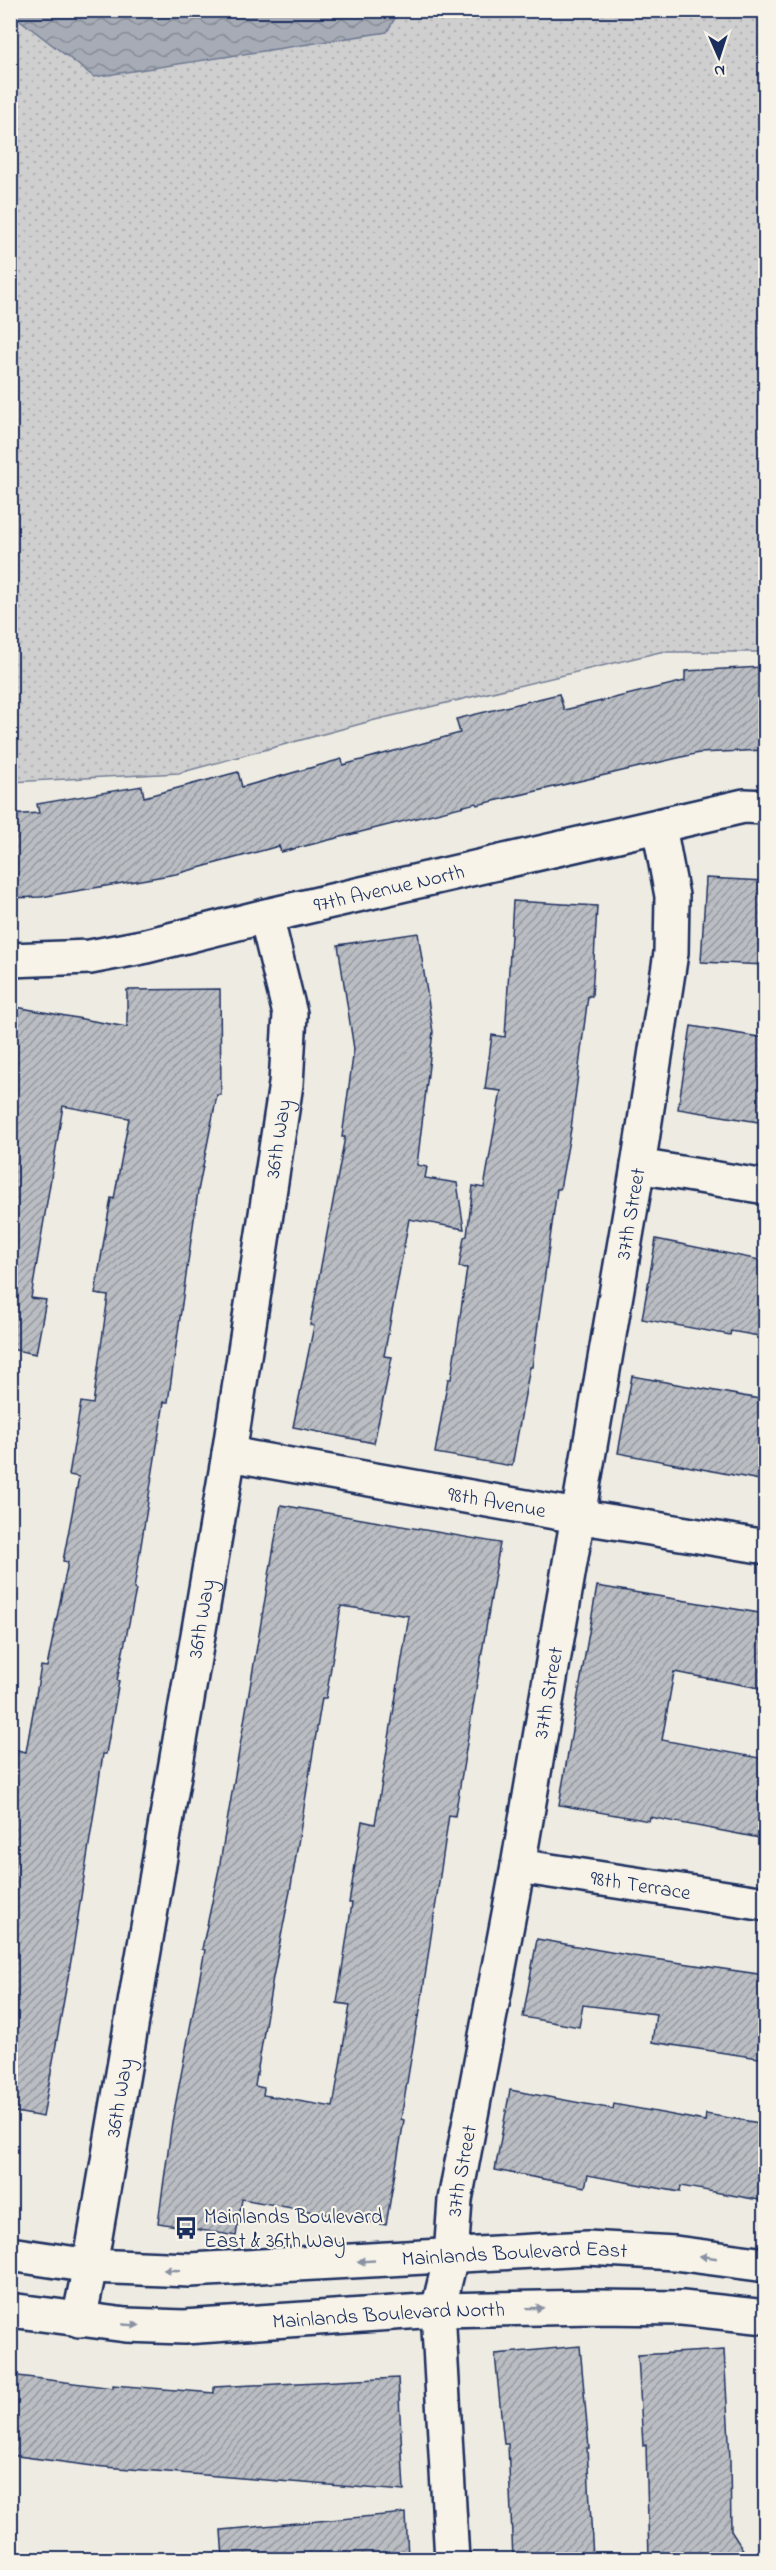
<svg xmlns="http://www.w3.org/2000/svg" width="776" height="2570" font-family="'Indie Flower',sans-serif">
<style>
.grass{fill:url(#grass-dots);stroke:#757f96;stroke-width:1.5}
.water{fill:url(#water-waves);stroke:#6e7992;stroke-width:1.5}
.building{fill:url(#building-hatch);stroke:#1b2f5e;stroke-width:1.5;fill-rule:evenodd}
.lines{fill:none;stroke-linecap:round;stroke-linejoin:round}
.minor-casing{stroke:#1b2f5e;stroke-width:38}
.minor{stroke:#f7f3e8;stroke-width:33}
.oneway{fill:#8991a3}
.labels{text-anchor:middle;stroke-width:4.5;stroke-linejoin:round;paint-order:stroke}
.street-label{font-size:21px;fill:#1b2f5e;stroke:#f7f3e8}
.poi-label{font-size:21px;fill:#1b2f5e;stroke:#f7f3e8;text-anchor:start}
</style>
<defs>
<pattern id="grass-dots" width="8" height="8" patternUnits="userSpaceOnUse" patternTransform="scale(1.5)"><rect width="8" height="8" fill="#cfcfcf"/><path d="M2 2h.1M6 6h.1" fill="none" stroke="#b1b2b4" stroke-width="1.8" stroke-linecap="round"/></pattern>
<pattern id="water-waves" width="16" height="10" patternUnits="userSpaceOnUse" patternTransform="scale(1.5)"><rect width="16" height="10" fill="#a6abb5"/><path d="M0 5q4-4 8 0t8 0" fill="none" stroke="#868c96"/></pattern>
<pattern id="building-hatch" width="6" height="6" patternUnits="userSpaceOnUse" patternTransform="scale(1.5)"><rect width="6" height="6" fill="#babdc2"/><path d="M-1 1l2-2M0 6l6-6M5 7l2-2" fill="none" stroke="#969aa1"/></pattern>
</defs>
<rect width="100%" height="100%" fill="#eeebe2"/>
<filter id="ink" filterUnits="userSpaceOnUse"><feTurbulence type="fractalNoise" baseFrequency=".0167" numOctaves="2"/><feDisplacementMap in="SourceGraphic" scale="12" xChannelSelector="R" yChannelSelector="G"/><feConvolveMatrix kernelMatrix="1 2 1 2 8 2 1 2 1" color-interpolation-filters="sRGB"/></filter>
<g filter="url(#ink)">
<polygon class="grass" points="11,11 765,11 765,652 660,652 375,720 179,773 11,782"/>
<polygon class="water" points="10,11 11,10 399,11 387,32 94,77 11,13"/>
<g class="building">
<polygon points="763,667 765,750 699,753 477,805 476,803 281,852 279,846 176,874 41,897 10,898 10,815 39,813 37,804 142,786 144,797 238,772 242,787 342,759 343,765 460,733 456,719 559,694 564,710 685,681 685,671"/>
<polygon points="706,878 765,881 765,965 701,962"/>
<polygon points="513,901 597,906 592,996 588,996 571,1129 560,1189 557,1189 532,1367 530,1367 512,1466 435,1453 448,1379 451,1379 467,1268 459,1267 464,1237 467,1236 473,1186 484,1188 501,1091 485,1089 492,1035 505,1037"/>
<polygon points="418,933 433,1032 417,1165 427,1167 425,1178 457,1183 464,1229 409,1219 384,1356 392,1357 374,1443 293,1427 314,1326 310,1325 345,1137 342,1137 354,1049 338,945"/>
<polygon points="220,989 221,1095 217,1095 198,1191 168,1402 164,1402 134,1589 136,1590 117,1680 119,1681 106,1754 103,1754 72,1955 43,2117 10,2111 10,1784 17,1750 26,1752 41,1666 47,1667 68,1562 63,1561 79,1477 69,1475 81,1402 93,1404 108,1296 95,1294 111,1198 114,1199 129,1118 63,1106 31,1298 46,1300 36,1354 10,1349 10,1006 127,1027 127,990"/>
<polygon points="691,1026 765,1038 765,1123 678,1109"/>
<polygon points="656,1239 765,1261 765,1337 731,1331 730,1335 642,1319"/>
<polygon points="632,1376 765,1400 765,1481 618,1453"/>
<path d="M281 1505 500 1543 455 1816 449 1815 419 2017 418 2016 401 2119 404 2120 386 2225 242 2199 236 2236 158 2223 172 2122 205 1950 202 1949 219 1869ZM341 1606 409 1616 375 1824 362 1821 349 1903H352L337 2003 350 2005 333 2107 263 2095 264 2088 255 2086 273 1977 291 1886 322 1698H326Z"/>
<polygon points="597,1586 765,1614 765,1689 674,1672 662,1740 765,1759 765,1839 650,1817 649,1821 559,1805"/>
<polygon points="537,1939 633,1956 765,1975 765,2059 652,2042 656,2014 583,2005 579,2027 523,2017"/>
<polygon points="510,2090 613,2109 614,2104 705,2121 706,2114 765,2124 765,2201 681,2186 680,2192 588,2175 585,2187 495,2170"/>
<polygon points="580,2346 589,2448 587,2448 593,2559 513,2559 508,2444 504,2444 495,2354"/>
<polygon points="724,2350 730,2459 731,2531 749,2559 649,2559 646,2445 643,2446 638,2355"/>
<polygon points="10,2375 113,2388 113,2385 214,2393 214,2387 398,2378 404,2491 93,2466 10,2455"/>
<polygon points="406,2513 408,2559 223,2559 221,2530"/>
</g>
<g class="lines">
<g class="minor-casing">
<g id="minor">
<path id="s1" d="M10 960 90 957 142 947 266 916 744 806 766 807"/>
<polyline points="638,1166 766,1187"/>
<path id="s2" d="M229 1454 577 1516 766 1547"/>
<path id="s3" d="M518 1866 766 1904"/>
<path id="s4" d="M10 2254 90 2266 190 2270 587 2248 675 2253 766 2265"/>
<path id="s5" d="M10 2310 126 2325 184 2327 438 2310 594 2307 682 2308 766 2317"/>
<path id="s6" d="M79 2320 90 2266 229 1454 286 1084 290 1014 266 916"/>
<path id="s7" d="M452 2560 438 2310 451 2257 455 2200 518 1866 638 1166 671 953 672 896 659 826"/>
</g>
</g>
<use href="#minor" class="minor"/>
</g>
<defs><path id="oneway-solid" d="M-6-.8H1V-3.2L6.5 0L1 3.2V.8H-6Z" transform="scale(1.5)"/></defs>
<g class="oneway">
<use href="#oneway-solid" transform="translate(708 2257) rotate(-172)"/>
<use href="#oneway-solid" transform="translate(366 2261) rotate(177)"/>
<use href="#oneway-solid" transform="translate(172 2270) rotate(-178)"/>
<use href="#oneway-solid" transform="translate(535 2308) rotate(-1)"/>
<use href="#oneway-solid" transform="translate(131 2325) rotate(3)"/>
</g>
</g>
<defs>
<g id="bus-bare" transform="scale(1.8)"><path d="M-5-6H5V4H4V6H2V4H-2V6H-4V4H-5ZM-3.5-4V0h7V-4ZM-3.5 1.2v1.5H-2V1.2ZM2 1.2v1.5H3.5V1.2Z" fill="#1b2f5e" stroke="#f7f3e8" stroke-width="2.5" paint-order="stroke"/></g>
</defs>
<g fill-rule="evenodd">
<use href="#bus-bare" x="186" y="2228"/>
</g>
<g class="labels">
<g class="street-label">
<text dy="7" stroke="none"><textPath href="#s1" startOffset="387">97th Avenue North</textPath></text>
<text dy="7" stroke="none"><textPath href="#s6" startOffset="1198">36th Way</textPath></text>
<text dy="7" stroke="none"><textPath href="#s7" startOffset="1364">37th Street</textPath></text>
<text dy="7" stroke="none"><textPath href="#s2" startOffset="272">98th Avenue</textPath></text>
<text dy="7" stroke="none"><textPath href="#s6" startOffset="712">36th Way</textPath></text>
<text dy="7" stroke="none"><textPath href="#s7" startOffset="878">37th Street</textPath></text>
<text dy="7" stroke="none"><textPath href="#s3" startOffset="124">98th Terrace</textPath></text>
<text dy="7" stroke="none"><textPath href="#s6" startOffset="226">36th Way</textPath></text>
<text dy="7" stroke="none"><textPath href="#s7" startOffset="392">37th Street</textPath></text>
<text dy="7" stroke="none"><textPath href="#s4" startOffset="506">Mainlands Boulevard East</textPath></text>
<text dy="7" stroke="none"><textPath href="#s5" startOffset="380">Mainlands Boulevard North</textPath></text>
</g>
<g class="poi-label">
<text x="204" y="2223">Mainlands Boulevard<tspan x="204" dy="24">East &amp; 36th Way</tspan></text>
</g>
</g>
<rect width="776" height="2570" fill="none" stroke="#f7f3e8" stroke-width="36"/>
<rect x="18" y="18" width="740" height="2534" fill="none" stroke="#1b2f5e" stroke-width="2" filter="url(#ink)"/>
<g transform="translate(719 57) rotate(177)" stroke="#f7f3e8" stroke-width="4.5" paint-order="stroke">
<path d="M0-4.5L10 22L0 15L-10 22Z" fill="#1b2f5e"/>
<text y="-9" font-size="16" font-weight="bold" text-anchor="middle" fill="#1b2f5e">N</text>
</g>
</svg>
